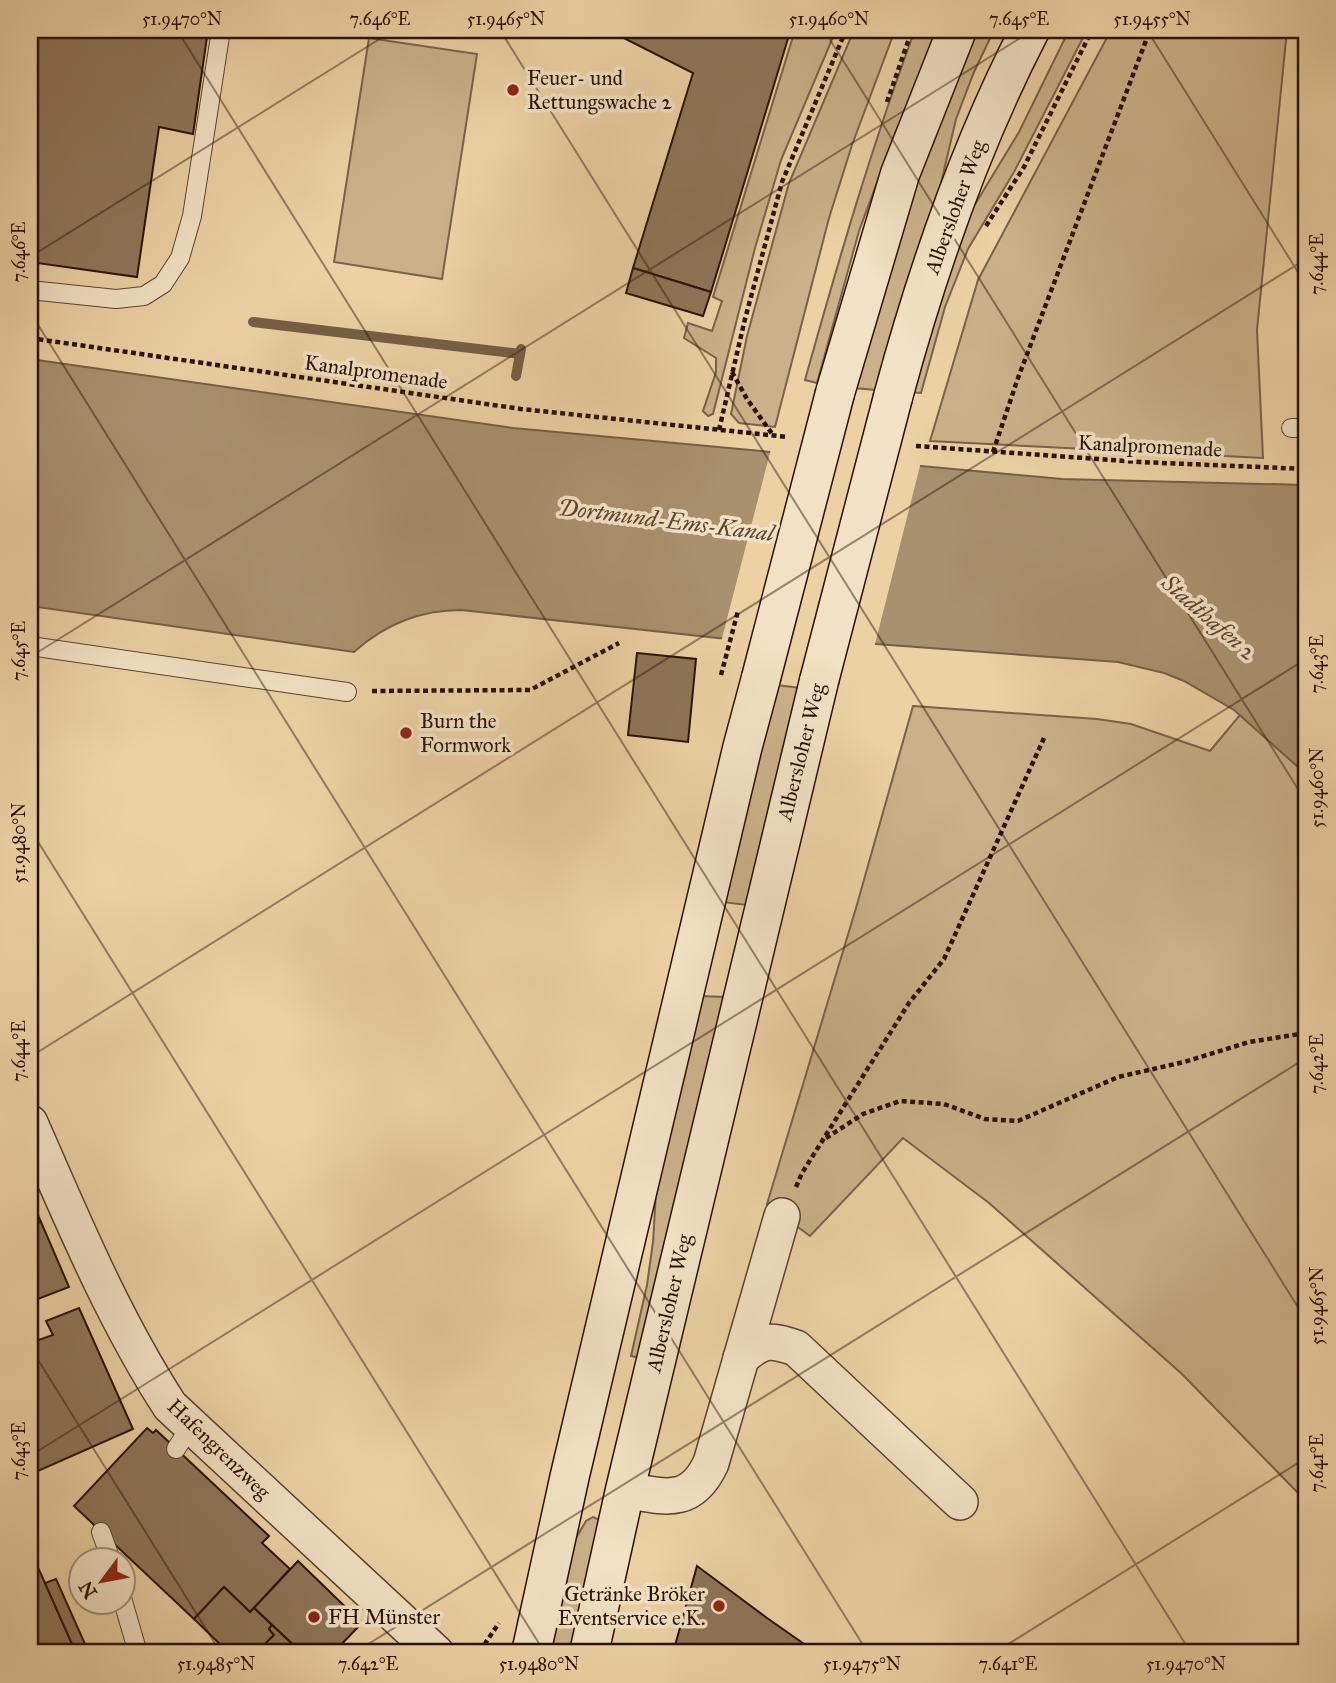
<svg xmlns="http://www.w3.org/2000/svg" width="1336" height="1683" font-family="'IM FELL Great Primer',serif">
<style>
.green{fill:#cab189;stroke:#7a6248;stroke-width:2}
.water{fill:#a9906e;stroke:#765e44;stroke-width:2}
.pier{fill:#ebd1a4}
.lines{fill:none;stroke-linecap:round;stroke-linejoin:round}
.stream{stroke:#765e44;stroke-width:10}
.building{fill:#8e7558;stroke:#2a1206;stroke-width:2}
.lane-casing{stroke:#5a422e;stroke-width:20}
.street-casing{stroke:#5a422e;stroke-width:38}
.secondary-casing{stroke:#2a1206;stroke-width:41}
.path{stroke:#2a1206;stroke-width:4.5;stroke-dasharray:5 3.5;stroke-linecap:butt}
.lane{stroke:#f2e1c4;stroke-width:18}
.street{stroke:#f2e1c4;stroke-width:35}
.secondary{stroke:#f2e1c4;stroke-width:38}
.secondary-bridge-casing{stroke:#2a1206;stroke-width:41;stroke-linecap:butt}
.path-bridge{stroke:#2a1206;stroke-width:4.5;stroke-dasharray:5 3.5;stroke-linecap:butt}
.secondary-bridge{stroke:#f2e1c4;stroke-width:38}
.ticks{fill:none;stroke:#2a1206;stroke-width:2;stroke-opacity:0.45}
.poi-dot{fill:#8f2418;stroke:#f2e1c4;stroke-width:2.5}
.labels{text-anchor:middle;stroke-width:7;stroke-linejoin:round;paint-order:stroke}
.poi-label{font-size:21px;fill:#2a1206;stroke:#f2e1c4;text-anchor:start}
.street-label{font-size:21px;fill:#2a1206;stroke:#f2e1c4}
.water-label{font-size:23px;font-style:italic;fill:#5d4430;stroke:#f2e1c4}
.neatline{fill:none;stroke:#2a1206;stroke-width:2.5}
.ticks-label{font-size:18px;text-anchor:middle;fill:#2a1206}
</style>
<rect width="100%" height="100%" fill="#ebd1a4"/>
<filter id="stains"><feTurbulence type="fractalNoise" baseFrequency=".00286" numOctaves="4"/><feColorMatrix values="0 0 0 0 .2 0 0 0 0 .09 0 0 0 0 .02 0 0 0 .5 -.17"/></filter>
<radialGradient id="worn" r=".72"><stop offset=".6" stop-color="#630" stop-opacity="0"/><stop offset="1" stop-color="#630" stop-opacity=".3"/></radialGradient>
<g class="green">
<polygon points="795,30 836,30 781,160 755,248 713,414 708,416 703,411 716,372 716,358 684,338 688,323 712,331 722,301 713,297"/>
<polygon points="854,30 895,30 852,145 829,218 775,427 739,423 731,414 747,336 789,183"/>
<path d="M915 30H938L894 136 859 231 817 383 805 380C838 262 872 145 915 30Z"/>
<polygon points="973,30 994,30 974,72 956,119 938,196 876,390 853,388 893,243"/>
<polygon points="1069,30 1087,30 1014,172 968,249 945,307 921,393 909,392 968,216 1019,132"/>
<polygon points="1111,30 1287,30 1257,330 1263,458 930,441 978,280"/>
<polygon points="369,38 477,54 442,279 334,262"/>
<polygon points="777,685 801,688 747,905 722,902"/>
<polygon points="913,706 1097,719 1131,724 1210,751 1240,715 1306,774 1306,1486 1299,1494 1182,1374 989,1203 903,1138 810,1236 767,1204 856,908"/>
<polygon points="700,996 724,997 640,1358 631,1356 647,1285 653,1242 657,1176"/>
<polygon points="593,1517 600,1520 573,1653 549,1653 576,1538 586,1521"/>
</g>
<path class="water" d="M30 359 513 428 1062 479 1306 485V774L1234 710 1184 681 1164 673 1118 662 795 638 727 639 461 610C420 610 384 625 354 652L30 606Z"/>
<polygon class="pier" points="771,449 921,462 874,648 795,642 764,645 721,642"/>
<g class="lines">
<g class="stream">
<polyline points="253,322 520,354"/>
<polyline points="516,376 521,349"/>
</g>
</g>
<g class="building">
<polygon points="30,30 208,30 193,134 159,127 137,277 30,262"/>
<polygon points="608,30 787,30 790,32 711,292 633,268 693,73"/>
<polygon points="633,268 711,292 703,316 626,293"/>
<polygon points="637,653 696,659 688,742 628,735"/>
<polygon points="30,1197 41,1222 30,1226"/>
<polygon points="41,1222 69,1287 30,1302 30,1226"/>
<polygon points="79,1308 133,1429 38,1471 30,1452 30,1343 53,1335 46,1321"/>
<polygon points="147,1428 153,1433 156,1430 269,1536 262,1543 290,1569 250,1612 224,1587 194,1619 74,1506"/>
<polygon points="30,1550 45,1583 76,1653 30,1653"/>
<polygon points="298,1561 362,1623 333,1653 302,1653 254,1608"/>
<polygon points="697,1566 767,1618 817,1653 673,1653"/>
<polygon points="56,1579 89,1653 76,1653 45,1583"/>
<polygon points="224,1587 250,1612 254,1608 272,1625 269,1629 274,1635 256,1653 229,1653 194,1619"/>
<polygon points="272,1625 302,1653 256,1653 274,1635 269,1629"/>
</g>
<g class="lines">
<g class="lane-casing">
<g id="lane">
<polyline points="30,290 116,299 144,296 163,284 180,258 192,216 221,30"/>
<polyline points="1291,428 1306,428"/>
<polyline points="30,646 347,692"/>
<polyline points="176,1449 191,1426"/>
<polyline points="101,1532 111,1560"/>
<polyline points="122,1598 138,1653"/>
</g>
</g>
<g class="street-casing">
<g id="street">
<path d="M30 1123C72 1219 113 1318 170 1406L436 1653"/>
<path d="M741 1358C763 1339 769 1339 796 1348L960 1502"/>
<path d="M625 1490C665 1497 691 1506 711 1463L782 1216"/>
</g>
</g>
<g class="secondary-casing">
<g id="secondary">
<polyline points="835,393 900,174 957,30"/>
<path d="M893 397C927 271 970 146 1030 30"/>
<polyline points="531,1653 570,1475 742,749 761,678"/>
<polyline points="589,1653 625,1490 819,681"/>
</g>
</g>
<g class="path">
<polyline points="887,102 912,30"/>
<polyline points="986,226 1024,167 1092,30"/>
<polyline points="30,338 521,409 788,437"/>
<polyline points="732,372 747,399 773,435"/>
<polyline points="719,430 745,319 782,182 846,30"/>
<polyline points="916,446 1140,462 1306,469"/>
<polyline points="993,452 1018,378 1150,30"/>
<polyline points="372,691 530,690 619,643"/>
<polyline points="826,1138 863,1114 900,1101 944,1104 985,1119 1018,1121 1118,1077 1184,1062 1249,1042 1306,1033"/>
<polyline points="796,1187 802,1173 909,1003 944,959 1044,738"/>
<polyline points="483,1653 486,1642 499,1623"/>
</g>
<use href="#lane" class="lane"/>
<use href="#street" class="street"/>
<use href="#secondary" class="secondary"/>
<g class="secondary-bridge-casing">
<g id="secondary-bridge">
<polyline points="761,678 835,393"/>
<polyline points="819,681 893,397"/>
</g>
</g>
<polyline class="path-bridge" points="721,675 738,611"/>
<use href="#secondary-bridge" class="secondary-bridge"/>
</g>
<path class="ticks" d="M177 30 1191 1653M500 30 1306 1320M824 30 1306 802M1147 30 1306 285M30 257 394 30M30 312 868 1653M30 657 1033 30M30 829 545 1653M30 1057 1306 259M30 1347 221 1653M30 1456 1306 659M354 1653 1306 1058M994 1653 1306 1458"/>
<g class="poi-dot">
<circle cx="513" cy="90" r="7"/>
<circle cx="406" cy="733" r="7"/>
<circle cx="719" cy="1606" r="7"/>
<circle cx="314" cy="1617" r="7"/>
</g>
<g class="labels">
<g class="poi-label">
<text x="527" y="85">Feuer- und<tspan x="527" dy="24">Rettungswache 2</tspan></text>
<text x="420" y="728">Burn the<tspan x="420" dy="24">Formwork</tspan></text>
<text x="705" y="1601" text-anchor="end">Getränke Bröker<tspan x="705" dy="24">Eventservice e.K.</tspan></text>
<text x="328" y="1624">FH Münster</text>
</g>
<g class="street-label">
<text transform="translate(955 207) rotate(-70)" y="7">Albersloher Weg</text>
<text transform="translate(376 372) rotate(8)" y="7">Kanalpromenade</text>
<text transform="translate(1150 446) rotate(3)" y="7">Kanalpromenade</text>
<text transform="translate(801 752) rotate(-76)" y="7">Albersloher Weg</text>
<text transform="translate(669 1303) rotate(-77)" y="7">Albersloher Weg</text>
<text transform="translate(219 1449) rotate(44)" y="7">Hafengrenzweg</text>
</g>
<g class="water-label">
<text transform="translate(666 520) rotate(7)" y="8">Dortmund-Ems-Kanal</text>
<text transform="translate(1209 617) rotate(41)" y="8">Stadthafen 2</text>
</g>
</g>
<rect width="1336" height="1683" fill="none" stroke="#ebd1a4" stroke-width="77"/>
<g transform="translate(102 1581) rotate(238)"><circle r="33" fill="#f2e1c4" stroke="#a28e78" stroke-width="2"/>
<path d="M0-5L12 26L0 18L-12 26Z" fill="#8f2418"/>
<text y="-10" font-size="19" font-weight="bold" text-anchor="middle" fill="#2a1206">N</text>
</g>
<rect x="38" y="38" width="1260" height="1606" class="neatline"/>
<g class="ticks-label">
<text x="182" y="25">51.9470°N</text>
<text x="380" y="25">7.646°E</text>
<text x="506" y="25">51.9465°N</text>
<text x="829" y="25">51.9460°N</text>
<text x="1019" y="25">7.645°E</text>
<text x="1152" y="25">51.9455°N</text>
<text transform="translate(19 252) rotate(-90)" y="6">7.646°E</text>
<text transform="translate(1317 264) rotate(-90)" y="6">7.644°E</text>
<text transform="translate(19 651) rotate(-90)" y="6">7.645°E</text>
<text transform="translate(1317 664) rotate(-90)" y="6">7.643°E</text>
<text transform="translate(1317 788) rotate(-90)" y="6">51.9460°N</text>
<text transform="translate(19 843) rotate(-90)" y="6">51.9480°N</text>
<text transform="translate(19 1051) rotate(-90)" y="6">7.644°E</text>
<text transform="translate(1317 1064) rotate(-90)" y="6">7.642°E</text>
<text transform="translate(1317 1306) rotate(-90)" y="6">51.9465°N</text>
<text transform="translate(19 1451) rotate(-90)" y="6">7.643°E</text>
<text transform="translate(1317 1463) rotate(-90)" y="6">7.641°E</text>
<text x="216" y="1670">51.9485°N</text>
<text x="368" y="1670">7.642°E</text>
<text x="539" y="1670">51.9480°N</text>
<text x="862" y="1670">51.9475°N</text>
<text x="1008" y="1670">7.641°E</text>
<text x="1186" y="1670">51.9470°N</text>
</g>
<rect width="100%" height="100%" filter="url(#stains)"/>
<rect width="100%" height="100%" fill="url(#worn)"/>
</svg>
